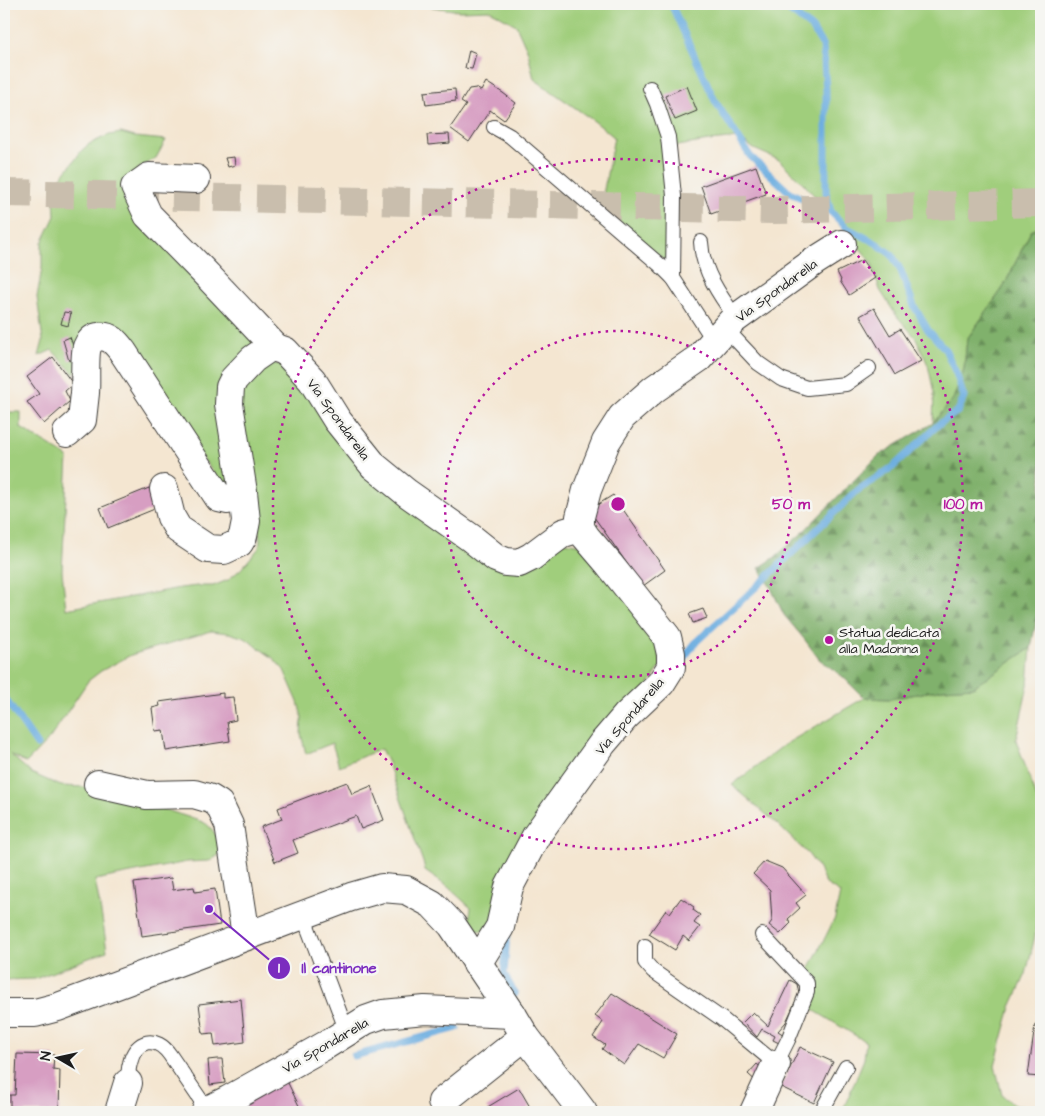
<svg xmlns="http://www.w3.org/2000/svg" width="1045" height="1116" font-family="'Architects Daughter',sans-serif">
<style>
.green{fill:#a0ce7c;stroke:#5e754c}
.forest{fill:url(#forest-firs);stroke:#4e6644}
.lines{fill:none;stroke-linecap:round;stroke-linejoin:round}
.stream{stroke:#6cade0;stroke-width:7}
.building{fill:#d79ec2}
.secondary-tunnel{stroke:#c9bead;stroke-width:28;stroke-dasharray:28 14;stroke-linecap:butt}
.lane-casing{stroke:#3c3a37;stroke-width:16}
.street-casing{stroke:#3c3a37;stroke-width:30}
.lane{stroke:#fff;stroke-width:14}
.street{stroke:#fff;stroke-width:28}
.ring{fill:none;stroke:#b5179e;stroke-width:2.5;stroke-dasharray:2.5 5}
.poi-dot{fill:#b5179e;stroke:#f6f6f2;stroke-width:2}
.labels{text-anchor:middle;stroke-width:5;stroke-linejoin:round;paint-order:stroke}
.street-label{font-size:14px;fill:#1c1c1c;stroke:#f6f6f2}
.poi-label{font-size:14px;fill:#1c1c1c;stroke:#f6f6f2;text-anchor:start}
.centre{fill:#b5179e;stroke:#f6f6f2;stroke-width:2.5}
.ring-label{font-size:15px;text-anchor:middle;font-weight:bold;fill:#b5179e;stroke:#f6f6f2;stroke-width:5;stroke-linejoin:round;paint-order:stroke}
.leader{fill:none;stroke:#7b2cbf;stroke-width:2}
.callout-dot{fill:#7b2cbf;stroke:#f6f6f2;stroke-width:2}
.mark-label{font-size:15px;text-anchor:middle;font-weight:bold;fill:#fff}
.callout-label{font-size:15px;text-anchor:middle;font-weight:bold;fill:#7b2cbf;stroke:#f6f6f2;stroke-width:5;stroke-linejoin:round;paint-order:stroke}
</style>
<defs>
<pattern id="forest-firs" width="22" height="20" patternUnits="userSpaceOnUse" patternTransform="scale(1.25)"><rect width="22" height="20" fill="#80b16c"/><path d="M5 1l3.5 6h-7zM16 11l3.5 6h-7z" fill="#688f58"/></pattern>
</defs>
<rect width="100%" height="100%" fill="#f6f6f2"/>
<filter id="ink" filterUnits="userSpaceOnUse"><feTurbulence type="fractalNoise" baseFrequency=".02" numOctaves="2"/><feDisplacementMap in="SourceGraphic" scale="10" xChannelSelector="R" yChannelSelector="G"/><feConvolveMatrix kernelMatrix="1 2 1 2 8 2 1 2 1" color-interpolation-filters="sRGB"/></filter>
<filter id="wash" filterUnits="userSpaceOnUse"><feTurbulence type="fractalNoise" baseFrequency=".0096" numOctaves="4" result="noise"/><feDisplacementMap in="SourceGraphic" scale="20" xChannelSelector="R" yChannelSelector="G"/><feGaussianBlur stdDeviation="1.12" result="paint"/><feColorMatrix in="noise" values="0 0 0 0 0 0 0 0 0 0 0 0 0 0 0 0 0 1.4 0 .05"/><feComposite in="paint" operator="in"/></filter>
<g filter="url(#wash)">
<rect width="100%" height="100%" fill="#f4e6d1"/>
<g class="green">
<polygon points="412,4 1041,4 1041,226 1031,231 1003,288 967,339 964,369 954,399 933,423 934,393 928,365 916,338 896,315 880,290 871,261 805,185 779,160 754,149 739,138 709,141 665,148 667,177 669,257 666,259 663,259 599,204 602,200 614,137 594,121 534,79 528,52 516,25 490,10 460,11"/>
<polygon points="121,133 135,137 166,140 156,158 138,169 132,182 255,335 254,346 247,354 231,487 221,483 107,329 74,374 52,350 39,356 43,341 37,297 42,268 42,243 55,216 54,198 57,187 61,177 75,160 81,151 89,144 109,135"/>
<path d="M270 362 295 369 489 560 566 542 581 545 656 630 661 666 488 929 472 932 469 920 471 908 448 887 425 871 424 865 388 763 381 749 339 766 332 743 306 754 301 734 302 717 298 702 284 670 273 658 245 638 229 633 211 631 131 655 101 671 88 681 50 738 26 763 10 754 31 773 61 786 85 787 130 798 203 822C213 827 221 841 221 853L216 857 209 861 187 862 95 880 104 929 107 951 35 979 4 980V753L7 751 4 740V412H21V428L68 457 62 571 66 609 180 588 197 586H213L228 580 241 569 259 548 260 539 237 402V393Z"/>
<polygon points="1031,648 1028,685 1016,740 1041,810 1041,885 1035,936 1026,974 1011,1007 995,1065 1002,1095 1016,1106 1041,1107 1041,1112 840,1112 845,1105 864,1059 866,1042 810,1008 818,990 806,975 835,918 840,893 826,884 819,869 809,855 776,823 732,785 784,745 864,698 890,699 943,689 973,687"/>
</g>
<polygon class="forest" points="1041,226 1041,611 1038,612 1031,648 973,687 943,689 890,699 864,698 842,676 819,659 805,640 784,615 771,588 759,568 774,558 800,535 878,456 933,423 953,399 964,369 967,339 1003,288 1031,231"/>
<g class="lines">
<g class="stream">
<polyline points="671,4 715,101 750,156 789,192 831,212 846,227 876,243 892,255 901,271 914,306 928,330 945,349 956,373 964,397 958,411 939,424 893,467 858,490 765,579 697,641 685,656 681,667"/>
<polyline points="780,4 812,28 823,46 826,90 826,192 831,212"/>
<polyline points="4,697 37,745"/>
<polyline points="507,935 504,974 515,994"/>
<polyline points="354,1056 457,1028"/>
</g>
</g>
<g id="blocks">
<g class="building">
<polygon points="469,50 476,53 472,69 465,68"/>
<polygon points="486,82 503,93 516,103 504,120 490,110 469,142 450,128 466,105 461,102 469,89 476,88 481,91"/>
<polygon points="687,86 697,111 675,120 665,96"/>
<polygon points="455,89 456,101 426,105 424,92"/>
<polygon points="449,134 450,143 428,145 427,135"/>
<polygon points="234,157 235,165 228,167 225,158"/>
<polygon points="756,166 766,194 711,214 701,186"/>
<polygon points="862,260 875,278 849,295 840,281 841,280 837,272"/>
<polygon points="874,308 890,335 900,329 921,361 895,375 860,316"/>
<polygon points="64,312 71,313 68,326 61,324"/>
<polygon points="70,337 77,357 69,361 63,340"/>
<polygon points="53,357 73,384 65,391 70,401 44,424 27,402 39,394 27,377"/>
<polygon points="149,488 157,508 108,528 100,508"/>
<polygon points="613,495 665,570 643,586 589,510"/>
<polygon points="703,609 707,618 693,623 689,614"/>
<polygon points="223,693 223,698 233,697 236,720 227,722 230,741 166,751 163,730 155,731 152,708 160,706 159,702"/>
<polygon points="347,782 352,794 371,786 384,820 361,829 356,816 293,840 298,853 275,862 261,827 282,819 278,808"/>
<polygon points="765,861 782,868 806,895 796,903 800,908 788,919 791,923 780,934 769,925 772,921 770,890 753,874"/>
<polygon points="171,878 173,890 194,887 195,892 215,889 220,925 142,936 134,883"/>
<polygon points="681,898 694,907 693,910 700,915 694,923 700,927 689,941 683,936 675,950 649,934 666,910 670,913"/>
<polygon points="790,980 797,984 799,994 786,1022 778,1031 784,1035 781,1044 773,1040 775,1036 762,1029 757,1037 743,1022 753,1012 768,1026"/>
<polygon points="612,993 677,1034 663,1058 639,1044 624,1065 602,1049 605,1045 593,1037 603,1022 595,1016"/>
<polygon points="241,999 245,1042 215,1046 213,1033 203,1034 199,1004"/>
<polygon points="1035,1025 1041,1026 1041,1077 1028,1076"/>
<polygon points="800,1047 833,1062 814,1103 781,1087"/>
<polygon points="17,1054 54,1055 53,1069 60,1070 59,1112 15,1112 15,1108 10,1108 10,1095 15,1095"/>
<polygon points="217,1059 222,1059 225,1083 210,1085 208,1060"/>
<polygon points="757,1064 765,1071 759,1084 748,1074"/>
<polygon points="287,1081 302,1112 240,1112 236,1104"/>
<polygon points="519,1088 530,1107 527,1109 529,1112 490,1112 486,1108"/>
</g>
</g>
</g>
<g filter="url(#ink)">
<use href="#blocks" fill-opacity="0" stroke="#3c3a37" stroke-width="1"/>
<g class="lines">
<polyline class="secondary-tunnel" points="4,193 774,210 1041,203"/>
<g class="lane-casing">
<g id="lane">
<polyline points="650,88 657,104 668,137 674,196 673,278"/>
<polyline points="494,127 510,136 660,265 673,278 714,341"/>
<path d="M701 242C702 270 720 296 736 318"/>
<polyline points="726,329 758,363 781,379 807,388 846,384 869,368"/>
<polyline points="303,915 347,1032"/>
<polyline points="645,946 645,962 653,971 722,1019 776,1064 788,1040 807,992 807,983 762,935"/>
<path d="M128 1086C128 1079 128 1070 130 1063 136 1039 156 1035 170 1055L200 1099 206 1111"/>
<polyline points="821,1112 846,1067"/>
</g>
</g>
<g class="street-casing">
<g id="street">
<polyline points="196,179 149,177 135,187 148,215 205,273 276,348"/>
<path d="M67 433 82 420C83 411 84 402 85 393 86 382 84 356 87 347 89 342 93 338 98 337 110 334 117 344 123 352L219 498 228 500 243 492"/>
<polyline points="164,489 171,517 178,529 208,549 224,550 239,543 243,536 246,521 243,492 229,404 230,387 234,379 253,359 269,348 276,348 285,351 312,380 337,420 374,466 407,493 471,538 496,558 506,562 519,563 531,557 563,533 580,528"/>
<polyline points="98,784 147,795 194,794 211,799 219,804 229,825 246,936"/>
<polyline points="477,964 500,927 509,887 536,836 602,744 626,716 661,683 671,667 671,654 667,637 609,564 586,537 580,528 580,517 587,490 606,442 622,417 654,389 699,358 732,321 815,261 842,244"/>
<polyline points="4,1013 35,1013 58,1007 351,897 382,888 406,890 432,904 452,925 512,1014 525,1036 583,1112"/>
<polyline points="442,1102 525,1036"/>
<polyline points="119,1112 128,1083"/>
<polyline points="207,1112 206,1111 228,1100 326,1045 366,1020 383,1014 425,1010 512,1014"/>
<polyline points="754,1112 776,1064"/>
</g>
</g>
<use href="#lane" class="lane"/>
<use href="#street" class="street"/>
</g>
</g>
<g class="ring">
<circle cx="618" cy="504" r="173"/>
<circle cx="618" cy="504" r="345"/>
</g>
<circle class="poi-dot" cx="829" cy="640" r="5"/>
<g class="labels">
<g class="street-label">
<text transform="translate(776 290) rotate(-36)" y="5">Via Spondarella</text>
<text transform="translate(339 419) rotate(54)" y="5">Via Spondarella</text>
<text transform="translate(629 716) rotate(-49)" y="5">Via Spondarella</text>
<text transform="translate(325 1045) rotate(-30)" y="5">Via Spondarella</text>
</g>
<g class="poi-label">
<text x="839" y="637">Statua dedicata<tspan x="839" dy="16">alla Madonna</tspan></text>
</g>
</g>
<circle cx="618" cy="504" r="8" class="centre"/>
<g class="ring-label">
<text x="791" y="509">50 m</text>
<text x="963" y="509">100 m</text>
</g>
<path class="leader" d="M209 909L279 968"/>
<g class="callout-dot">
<circle cx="209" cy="909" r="5"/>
<circle cx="279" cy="968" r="12"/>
</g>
<g class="mark-label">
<text x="279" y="973">1</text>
</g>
<g class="callout-label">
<text x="339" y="973">Il cantinone</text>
</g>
<rect width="1045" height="1116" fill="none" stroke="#f6f6f2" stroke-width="20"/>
<g transform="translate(58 1058) rotate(279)" stroke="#f6f6f2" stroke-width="4" paint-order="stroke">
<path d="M0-4L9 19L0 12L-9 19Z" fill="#1c1c1c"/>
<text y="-8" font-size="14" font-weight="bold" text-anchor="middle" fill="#1c1c1c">N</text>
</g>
</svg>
